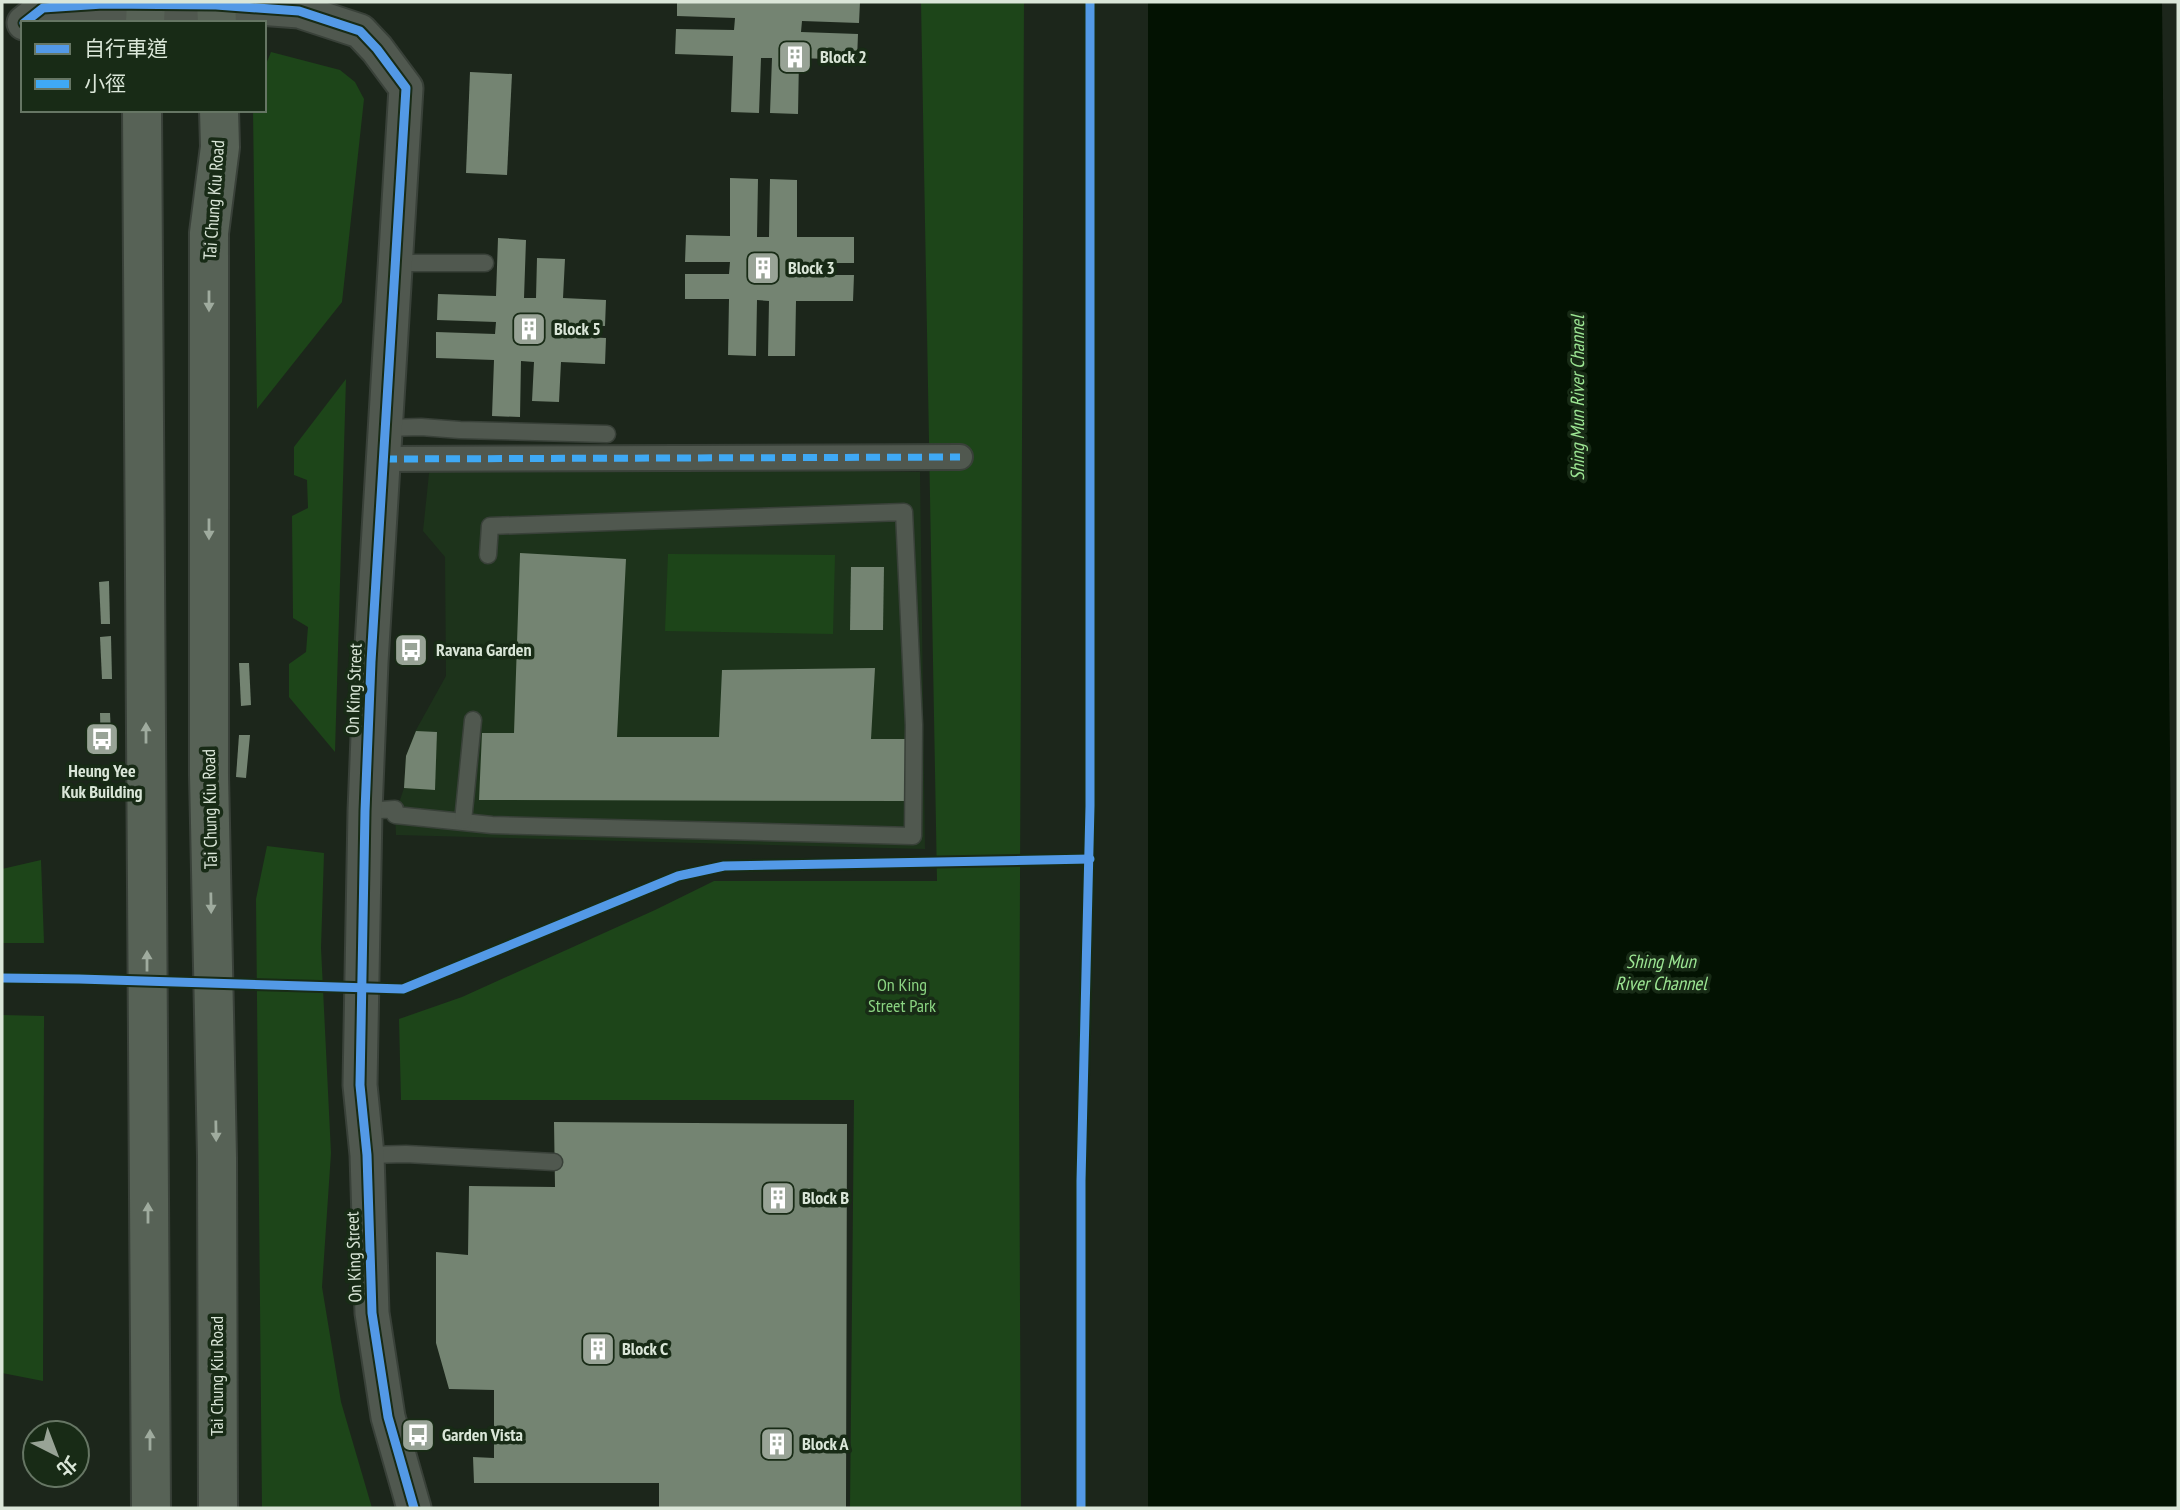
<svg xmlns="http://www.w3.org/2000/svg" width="2180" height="1510" font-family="'PT Sans Narrow','Noto Sans TC',sans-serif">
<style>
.built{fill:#1d331b}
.green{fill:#1d4519}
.water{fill:#031202}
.building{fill:#748472}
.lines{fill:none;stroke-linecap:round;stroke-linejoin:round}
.service-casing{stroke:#394139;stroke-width:19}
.pedestrian-casing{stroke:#394139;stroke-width:28}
.minor-casing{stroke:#394139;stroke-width:37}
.primary-casing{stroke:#394139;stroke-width:42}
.service{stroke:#50584f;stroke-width:16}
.pedestrian{stroke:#50584f;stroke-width:24}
.minor{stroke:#50584f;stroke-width:33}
.primary{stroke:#576256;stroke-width:38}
.quiet{stroke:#3fa9f5;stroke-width:7;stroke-dasharray:14 7;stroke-linecap:butt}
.cycleway-casing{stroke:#182b16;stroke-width:13}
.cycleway{stroke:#5399e6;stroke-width:9}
.oneway{fill:#9fab9e}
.labels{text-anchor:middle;stroke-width:7;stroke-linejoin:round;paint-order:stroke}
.poi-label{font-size:18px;font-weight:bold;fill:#dae6d8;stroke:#182b16;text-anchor:start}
.street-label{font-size:18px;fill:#dae6d8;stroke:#182b16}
.park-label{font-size:18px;fill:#8bd482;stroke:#182b16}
.water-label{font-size:19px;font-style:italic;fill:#9ce593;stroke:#182b16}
</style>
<rect width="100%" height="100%" fill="#1c261b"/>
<polygon class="built" points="430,464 920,472 925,849 396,835 395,815 404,788 406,756 416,730 446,676 445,557 423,531"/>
<g class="green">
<polygon points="921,2 1024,2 1019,1099 1021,1508 850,1508 854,1100 401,1100 399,1019 462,997 655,910 714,881 937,881"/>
<polygon points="271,52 340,70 355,82 364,99 342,302 257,409 253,110 264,110 264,69"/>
<polygon points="346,379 335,752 289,697 289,664 306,652 308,627 293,618 292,516 308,508 307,480 294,475 294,447"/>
<polygon points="668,554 835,555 833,634 665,631"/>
<polygon points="267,846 324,853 321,948 331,1153 322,1287 341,1402 372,1508 262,1508 256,899"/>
<polygon points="41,860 44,943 2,943 2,869"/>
<polygon points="2,1015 44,1016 43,1381 2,1373"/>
</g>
<polygon class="water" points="1148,2 2162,2 2178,1508 1148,1508"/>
<g class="building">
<polygon points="677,2 860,2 859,23 802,21 801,32 858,34 857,60 799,58 798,114 770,113 772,58 761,58 759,113 731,112 733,56 675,54 676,29 734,30 735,18 677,16"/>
<polygon points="470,72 512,74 507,175 466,173"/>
<polygon points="730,178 758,179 757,237 769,237 770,179 797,180 797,237 854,237 854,263 797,263 796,275 854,275 853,301 796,301 795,356 768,356 769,301 757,300 756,356 728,355 729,299 685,299 685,274 729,274 730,262 685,262 686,235 730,236"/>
<polygon points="498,238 526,240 524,298 536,298 537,258 565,259 563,298 606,300 605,326 563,325 562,336 606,338 605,364 561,362 559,402 532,401 534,362 521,361 520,417 492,416 494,360 436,358 436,332 495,334 496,322 437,320 438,294 496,296"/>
<polygon points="520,553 626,559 617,737 719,737 722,670 875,668 871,739 906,739 904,801 479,800 482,733 514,733"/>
<polygon points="851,567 884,567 883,630 850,630"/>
<polygon points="109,581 110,624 101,624 99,582"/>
<polygon points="111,636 112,679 102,679 100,637"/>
<polygon points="239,663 249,663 251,705 241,706"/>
<polygon points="100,713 110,713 112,755 101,755"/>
<polygon points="416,731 437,732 435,790 404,788 406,756"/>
<polygon points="239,735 250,735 246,778 236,777"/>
<polygon points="554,1122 847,1124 846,1508 659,1508 659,1483 474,1483 473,1457 494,1458 494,1390 449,1389 436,1343 436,1252 468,1255 469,1186 555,1187"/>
</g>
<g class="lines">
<g class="service-casing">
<g id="service">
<polyline points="395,263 485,263"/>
<polyline points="385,428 421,427 460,430 607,434"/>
<polyline points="365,811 395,809 395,815 492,825 913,836 914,725 904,512 490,526 488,555"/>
<polyline points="463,821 473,720"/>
<polyline points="367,1155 406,1154 554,1162"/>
</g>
</g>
<g class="pedestrian-casing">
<polyline id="pedestrian" points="383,459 960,457"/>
</g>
<g class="minor-casing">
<polyline id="minor" points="24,23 43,8 103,4 216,5 299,11 360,31 377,49 406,88 371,662 365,811 360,1085 367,1155 372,1313 388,1417 414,1508"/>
</g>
<g class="primary-casing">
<g id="primary">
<polyline points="216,2 217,23"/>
<polyline points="145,23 146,2"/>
<polyline points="142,110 151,1508"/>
<polyline points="218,1508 217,1157 209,775 209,233 220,147 219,110"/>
</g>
</g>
<use href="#service" class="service"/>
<use href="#pedestrian" class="pedestrian"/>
<use href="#minor" class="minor"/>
<use href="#primary" class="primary"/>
<polyline class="quiet" points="383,459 960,457"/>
<g class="cycleway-casing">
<g id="cycleway">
<polyline points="24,23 43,8 103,4 216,5 299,11 360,31 377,49 406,88 371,662 365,811 360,1085 367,1155 372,1313 388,1417 414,1508"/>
<polyline points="2,978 79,979 403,989 678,876 724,866 1090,859"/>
<polyline points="1081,1508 1081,1181 1090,806 1090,2"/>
</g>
</g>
<use href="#cycleway" class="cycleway"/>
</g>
<defs><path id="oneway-solid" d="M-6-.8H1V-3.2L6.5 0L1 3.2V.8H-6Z" transform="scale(1.75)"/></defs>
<g class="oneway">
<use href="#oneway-solid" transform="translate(209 301) rotate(90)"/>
<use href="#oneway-solid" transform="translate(209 529) rotate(90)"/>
<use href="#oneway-solid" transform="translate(146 733) rotate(-90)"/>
<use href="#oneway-solid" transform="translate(211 903) rotate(89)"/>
<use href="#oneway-solid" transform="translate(147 961) rotate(-90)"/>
<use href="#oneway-solid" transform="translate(216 1131) rotate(89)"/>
<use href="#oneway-solid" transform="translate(148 1213) rotate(-90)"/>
<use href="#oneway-solid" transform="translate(150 1440) rotate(-90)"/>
</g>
<defs>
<g id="building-square" transform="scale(1.75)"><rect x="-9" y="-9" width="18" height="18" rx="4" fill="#98a396" stroke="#182b16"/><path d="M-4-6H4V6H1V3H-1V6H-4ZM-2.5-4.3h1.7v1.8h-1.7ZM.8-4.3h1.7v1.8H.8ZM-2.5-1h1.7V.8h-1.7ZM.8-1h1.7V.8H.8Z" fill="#fff"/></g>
<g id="bus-square" transform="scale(1.75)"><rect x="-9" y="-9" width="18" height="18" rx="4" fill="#98a396" stroke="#182b16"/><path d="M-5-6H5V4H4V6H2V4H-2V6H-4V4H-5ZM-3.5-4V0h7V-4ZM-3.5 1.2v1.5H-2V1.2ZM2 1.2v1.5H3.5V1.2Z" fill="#fff"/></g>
</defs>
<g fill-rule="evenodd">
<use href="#building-square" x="795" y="57"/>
<use href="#building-square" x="763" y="268"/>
<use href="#building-square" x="529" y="329"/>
<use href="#bus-square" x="411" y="650"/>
<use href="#bus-square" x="102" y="739"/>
<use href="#building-square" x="778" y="1198"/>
<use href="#building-square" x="598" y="1349"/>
<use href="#bus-square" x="418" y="1435"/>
<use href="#building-square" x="777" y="1444"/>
</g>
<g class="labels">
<g class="poi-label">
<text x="820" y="63">Block 2</text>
<text x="788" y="274">Block 3</text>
<text x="554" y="335">Block 5</text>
<text x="436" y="656">Ravana Garden</text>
<text x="102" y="777" text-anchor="middle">Heung Yee<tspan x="102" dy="21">Kuk Building</tspan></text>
<text x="802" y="1204">Block B</text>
<text x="622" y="1355">Block C</text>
<text x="442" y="1441">Garden Vista</text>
<text x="802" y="1450">Block A</text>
</g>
<g class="street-label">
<text transform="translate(214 200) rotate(-86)" y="6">Tai Chung Kiu Road</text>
<text transform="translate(354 689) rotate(-88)" y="6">On King Street</text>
<text transform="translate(210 809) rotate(-91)" y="6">Tai Chung Kiu Road</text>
<text transform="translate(354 1257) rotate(-92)" y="6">On King Street</text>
<text transform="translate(217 1376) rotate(-90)" y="6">Tai Chung Kiu Road</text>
</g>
<g class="park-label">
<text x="902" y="991">On King<tspan x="902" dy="21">Street Park</tspan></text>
</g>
<g class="water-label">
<text transform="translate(1577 398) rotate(-90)" y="7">Shing Mun River Channel</text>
<text x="1661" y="968">Shing Mun<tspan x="1661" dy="22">River Channel</tspan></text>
</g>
</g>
<rect width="2180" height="1510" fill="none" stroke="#dae6d8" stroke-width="7"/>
<rect x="21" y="21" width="245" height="91" fill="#182b16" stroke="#667664" stroke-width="2"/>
<rect x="35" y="44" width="35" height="10" fill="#5399e6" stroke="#667664" stroke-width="2"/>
<text x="84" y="56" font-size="21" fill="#dae6d8">自行車道</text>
<rect x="35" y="79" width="35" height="10" fill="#3fa9f5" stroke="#667664" stroke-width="2"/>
<text x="84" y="91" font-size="21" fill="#dae6d8">小徑</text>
<g transform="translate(56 1454) rotate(138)"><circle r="33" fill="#182b16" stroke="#667664" stroke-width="2"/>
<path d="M0-5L12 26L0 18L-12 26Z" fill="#98a396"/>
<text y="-10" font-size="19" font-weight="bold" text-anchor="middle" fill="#dae6d8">北</text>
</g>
</svg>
